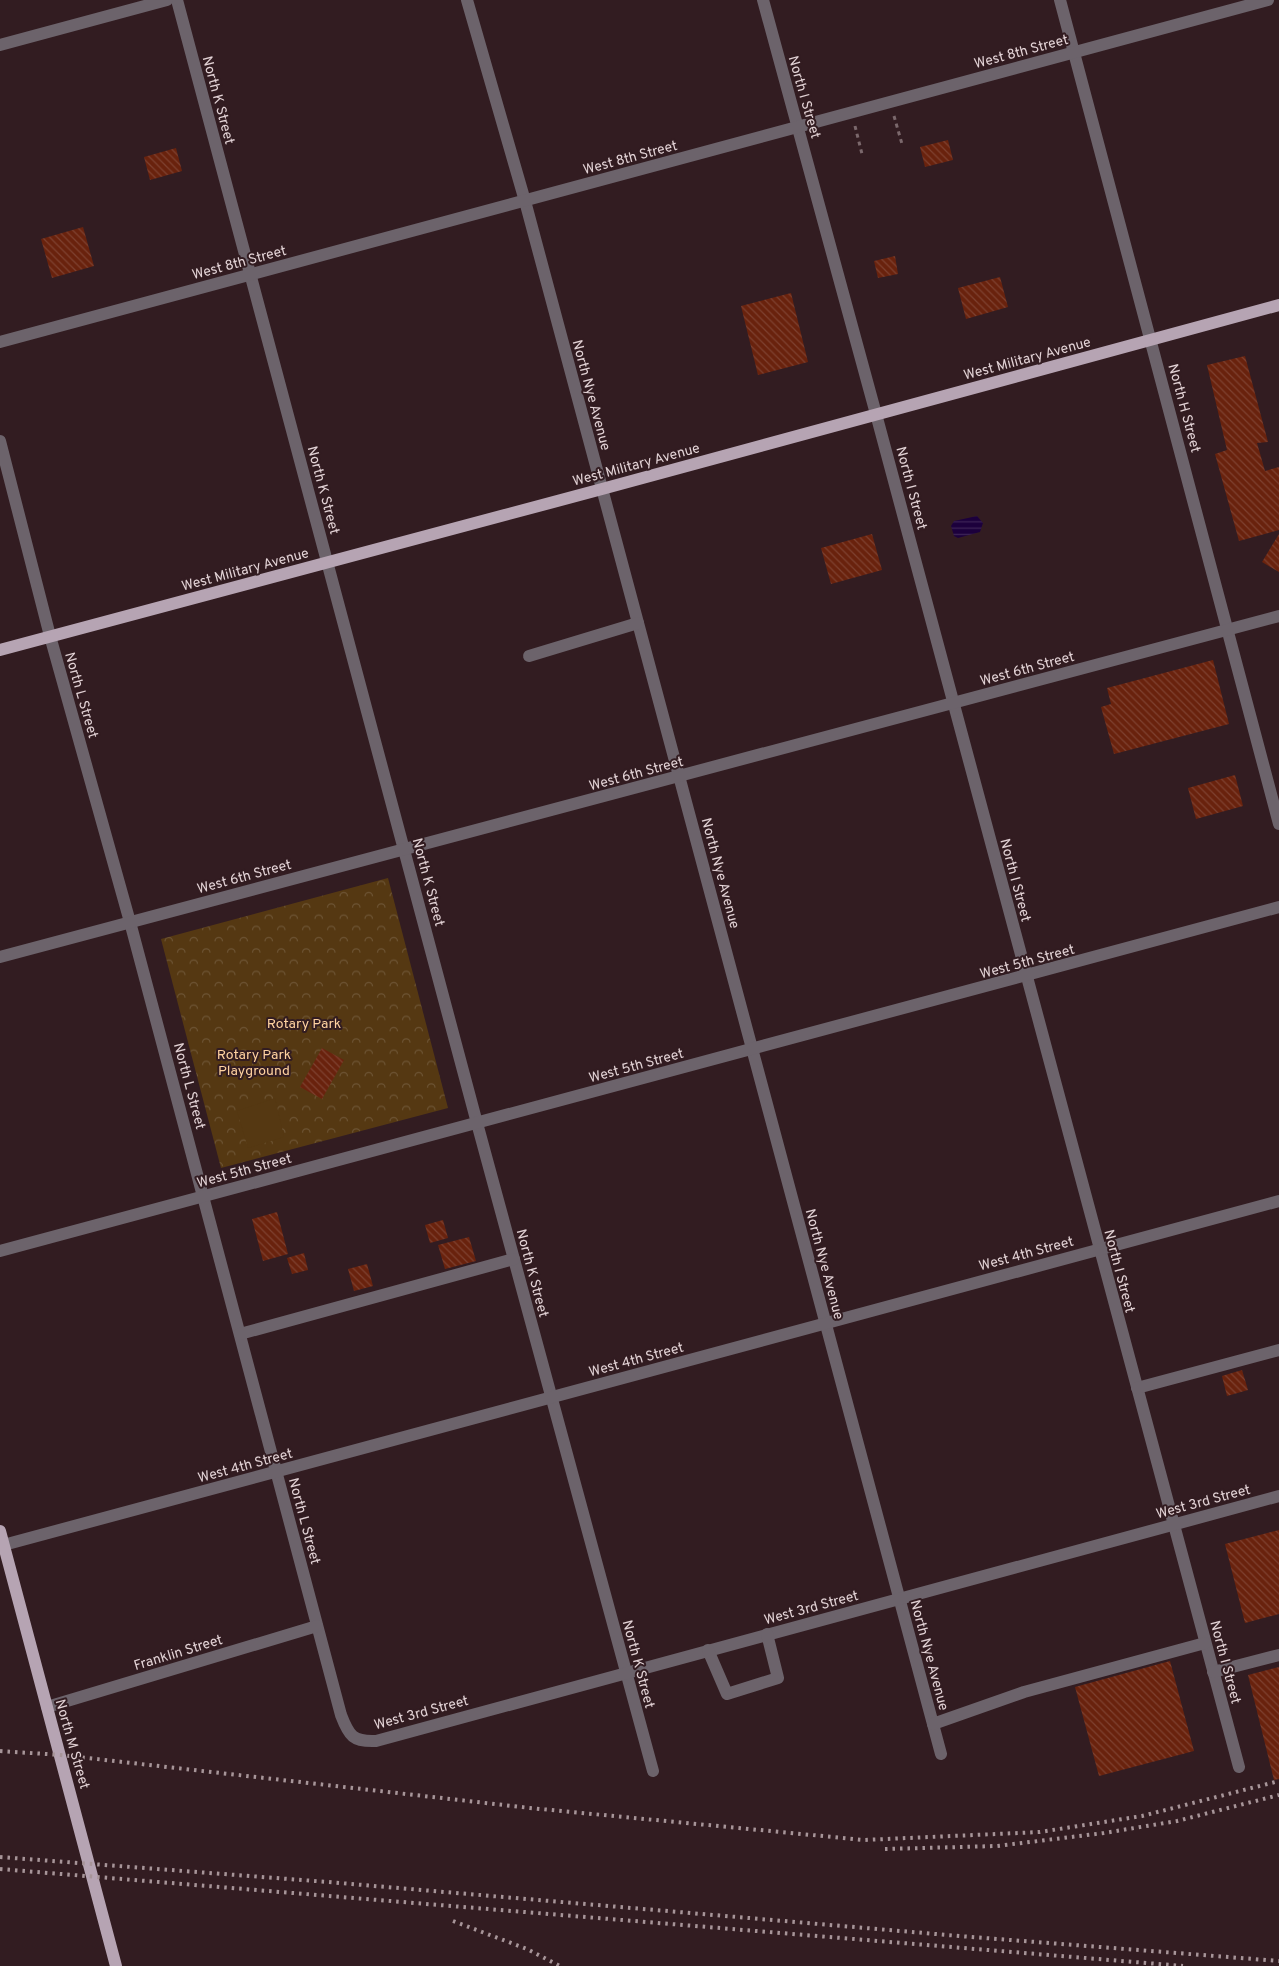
<svg xmlns="http://www.w3.org/2000/svg" width="1279" height="1966" font-family="Overpass,sans-serif">
<style>
.park{fill:url(#park-crowns)}
.garden{fill:#553812}
.water{fill:url(#water-rules)}
.building{fill:url(#building-back-hatch)}
.lines{fill:none;stroke-linecap:round;stroke-linejoin:round}
.path{stroke:#7b686c;stroke-width:3;stroke-dasharray:4 4;stroke-linecap:butt}
.minor{stroke:#6c636b;stroke-width:12}
.major{stroke:#b6a4b3;stroke-width:12}
.rail{stroke:#a79599;stroke-width:4;stroke-dasharray:2.5 5;stroke-linecap:butt}
.labels{text-anchor:middle;stroke-width:4;stroke-linejoin:round;paint-order:stroke}
.street-label{font-size:14px;fill:#e3d3d6;stroke:#321c21}
.park-label{font-size:14px;fill:#ffd2a0;stroke:#321c21}
</style>
<defs>
<pattern id="park-crowns" width="20" height="18" patternUnits="userSpaceOnUse" patternTransform="scale(1.25)"><rect width="20" height="18" fill="#553812"/><path d="M2 6a3 3 0 1 1 6 0M12 15a3 3 0 1 1 6 0" fill="none" stroke="#6d5434"/></pattern>
<pattern id="water-rules" width="6" height="5" patternUnits="userSpaceOnUse" patternTransform="scale(1.25)"><rect width="6" height="5" fill="#1c003c"/><path d="M0 2.5h6" fill="none" stroke="#3d2457"/></pattern>
<pattern id="building-back-hatch" width="6" height="6" patternUnits="userSpaceOnUse" patternTransform="scale(1.25)"><rect width="6" height="6" fill="#69220d"/><path d="M-1 5l2 2M0 0l6 6M5-1l2 2" fill="none" stroke="#7e4130"/></pattern>
</defs>
<rect width="100%" height="100%" fill="#321c21"/>
<polygon class="park" points="388,878 448,1108 221,1168 161,939"/>
<polygon class="garden" points="275,1098 284,1137 248,1148 237,1111"/>
<polygon class="water" points="977,516 983,523 980,532 958,538 954,536 951,526 954,521"/>
<g class="building">
<polygon points="948,140 953,160 925,167 920,147"/>
<polygon points="176,148 182,171 150,180 144,157"/>
<polygon points="83,227 94,266 52,278 41,239"/>
<polygon points="895,256 898,274 878,278 874,261"/>
<polygon points="1000,277 1008,307 966,319 958,288"/>
<polygon points="791,293 808,362 758,375 741,306"/>
<polygon points="1245,356 1268,442 1257,443 1265,471 1279,467 1279,530 1239,541 1215,454 1227,450 1207,365"/>
<polygon points="872,534 882,570 831,584 821,548"/>
<polygon points="1279,534 1279,572 1262,562"/>
<polygon points="1213,660 1229,724 1114,754 1101,707 1111,704 1107,688"/>
<polygon points="1235,775 1243,806 1196,819 1188,788"/>
<polygon points="322,1048 344,1060 322,1099 300,1087"/>
<polygon points="277,1212 288,1254 263,1261 252,1219"/>
<polygon points="443,1220 448,1238 430,1243 425,1225"/>
<polygon points="469,1237 476,1261 445,1269 438,1245"/>
<polygon points="304,1253 308,1270 292,1274 287,1258"/>
<polygon points="367,1264 373,1286 354,1291 348,1269"/>
<polygon points="1242,1370 1248,1390 1227,1396 1222,1376"/>
<polygon points="1279,1530 1279,1614 1245,1623 1225,1544"/>
<polygon points="1170,1661 1194,1751 1099,1776 1075,1687"/>
<polygon points="1279,1667 1279,1779 1274,1780 1248,1675"/>
</g>
<g class="lines">
<g class="path">
<polyline points="894,116 902,144"/>
<polyline points="855,126 862,154"/>
</g>
<g class="minor">
<polyline points="177,0 477,1123 653,1771"/>
<polyline points="467,0 525,201 941,1754"/>
<polyline points="763,0 876,414 1239,1767"/>
<polyline points="1060,0 1279,824"/>
<polyline points="0,45 167,0"/>
<polyline points="0,342 1268,0"/>
<path d="M0 441 50 636 130 922 341 1715C349 1736 353 1742 376 1741L1279 1496"/>
<polyline points="529,656 638,623"/>
<polyline points="0,957 1279,616"/>
<polyline points="0,1251 1279,907"/>
<polyline points="240,1334 514,1259"/>
<polyline points="1137,1388 1279,1350"/>
<polyline points="0,1546 1279,1201"/>
<polyline points="708,1650 727,1694 778,1678 767,1634"/>
<polyline points="1213,1672 1279,1655"/>
<polyline points="47,1707 317,1626"/>
<polyline points="933,1724 1024,1692 1205,1643"/>
</g>
<g class="major">
<polyline points="0,650 602,489 1279,305"/>
<polyline points="0,1531 116,1966"/>
</g>
<g class="rail">
<polyline points="0,1751 61,1755 530,1808 864,1840 1040,1832 1142,1816 1279,1781"/>
<polyline points="885,1849 997,1846 1104,1833 1177,1821 1279,1795"/>
<polyline points="0,1857 328,1882 959,1936 1279,1961"/>
<polyline points="0,1869 1183,1966"/>
<polyline points="453,1921 527,1949 560,1966"/>
</g>
</g>
<g class="labels">
<g class="street-label">
<text transform="translate(1021 51) rotate(-15)" y="5">West 8th Street</text>
<text transform="translate(805 97) rotate(74)" y="5">North I Street</text>
<text transform="translate(219 100) rotate(75)" y="5">North K Street</text>
<text transform="translate(630 157) rotate(-15)" y="5">West 8th Street</text>
<text transform="translate(239 262) rotate(-15)" y="5">West 8th Street</text>
<text transform="translate(1027 358) rotate(-15)" y="5">West Military Avenue</text>
<text transform="translate(592 395) rotate(75)" y="5">North Nye Avenue</text>
<text transform="translate(1185 408) rotate(75)" y="5">North H Street</text>
<text transform="translate(636 464) rotate(-15)" y="5">West Military Avenue</text>
<text transform="translate(912 488) rotate(75)" y="5">North I Street</text>
<text transform="translate(324 490) rotate(75)" y="5">North K Street</text>
<text transform="translate(245 569) rotate(-15)" y="5">West Military Avenue</text>
<text transform="translate(1027 668) rotate(-15)" y="5">West 6th Street</text>
<text transform="translate(82 695) rotate(74)" y="5">North L Street</text>
<text transform="translate(636 773) rotate(-15)" y="5">West 6th Street</text>
<text transform="translate(721 873) rotate(75)" y="5">North Nye Avenue</text>
<text transform="translate(244 876) rotate(-15)" y="5">West 6th Street</text>
<text transform="translate(1016 880) rotate(75)" y="5">North I Street</text>
<text transform="translate(429 882) rotate(75)" y="5">North K Street</text>
<text transform="translate(1027 961) rotate(-15)" y="5">West 5th Street</text>
<text transform="translate(636 1065) rotate(-15)" y="5">West 5th Street</text>
<text transform="translate(190 1086) rotate(75)" y="5">North L Street</text>
<text transform="translate(244 1170) rotate(-15)" y="5">West 5th Street</text>
<text transform="translate(1026 1253) rotate(-15)" y="5">West 4th Street</text>
<text transform="translate(825 1264) rotate(75)" y="5">North Nye Avenue</text>
<text transform="translate(1120 1271) rotate(75)" y="5">North I Street</text>
<text transform="translate(533 1273) rotate(75)" y="5">North K Street</text>
<text transform="translate(636 1359) rotate(-15)" y="5">West 4th Street</text>
<text transform="translate(245 1465) rotate(-15)" y="5">West 4th Street</text>
<text transform="translate(1203 1501) rotate(-15)" y="5">West 3rd Street</text>
<text transform="translate(305 1521) rotate(75)" y="5">North L Street</text>
<text transform="translate(811 1607) rotate(-15)" y="5">West 3rd Street</text>
<text transform="translate(178 1652) rotate(-17)" y="5">Franklin Street</text>
<text transform="translate(930 1655) rotate(75)" y="5">North Nye Avenue</text>
<text transform="translate(1226 1662) rotate(75)" y="5">North I Street</text>
<text transform="translate(639 1664) rotate(75)" y="5">North K Street</text>
<text transform="translate(421 1712) rotate(-15)" y="5">West 3rd Street</text>
<text transform="translate(73 1744) rotate(74)" y="5">North M Street</text>
</g>
<g class="park-label">
<text x="304" y="1028">Rotary Park</text>
<text x="254" y="1059">Rotary Park<tspan x="254" dy="16">Playground</tspan></text>
</g>
</g>
</svg>
